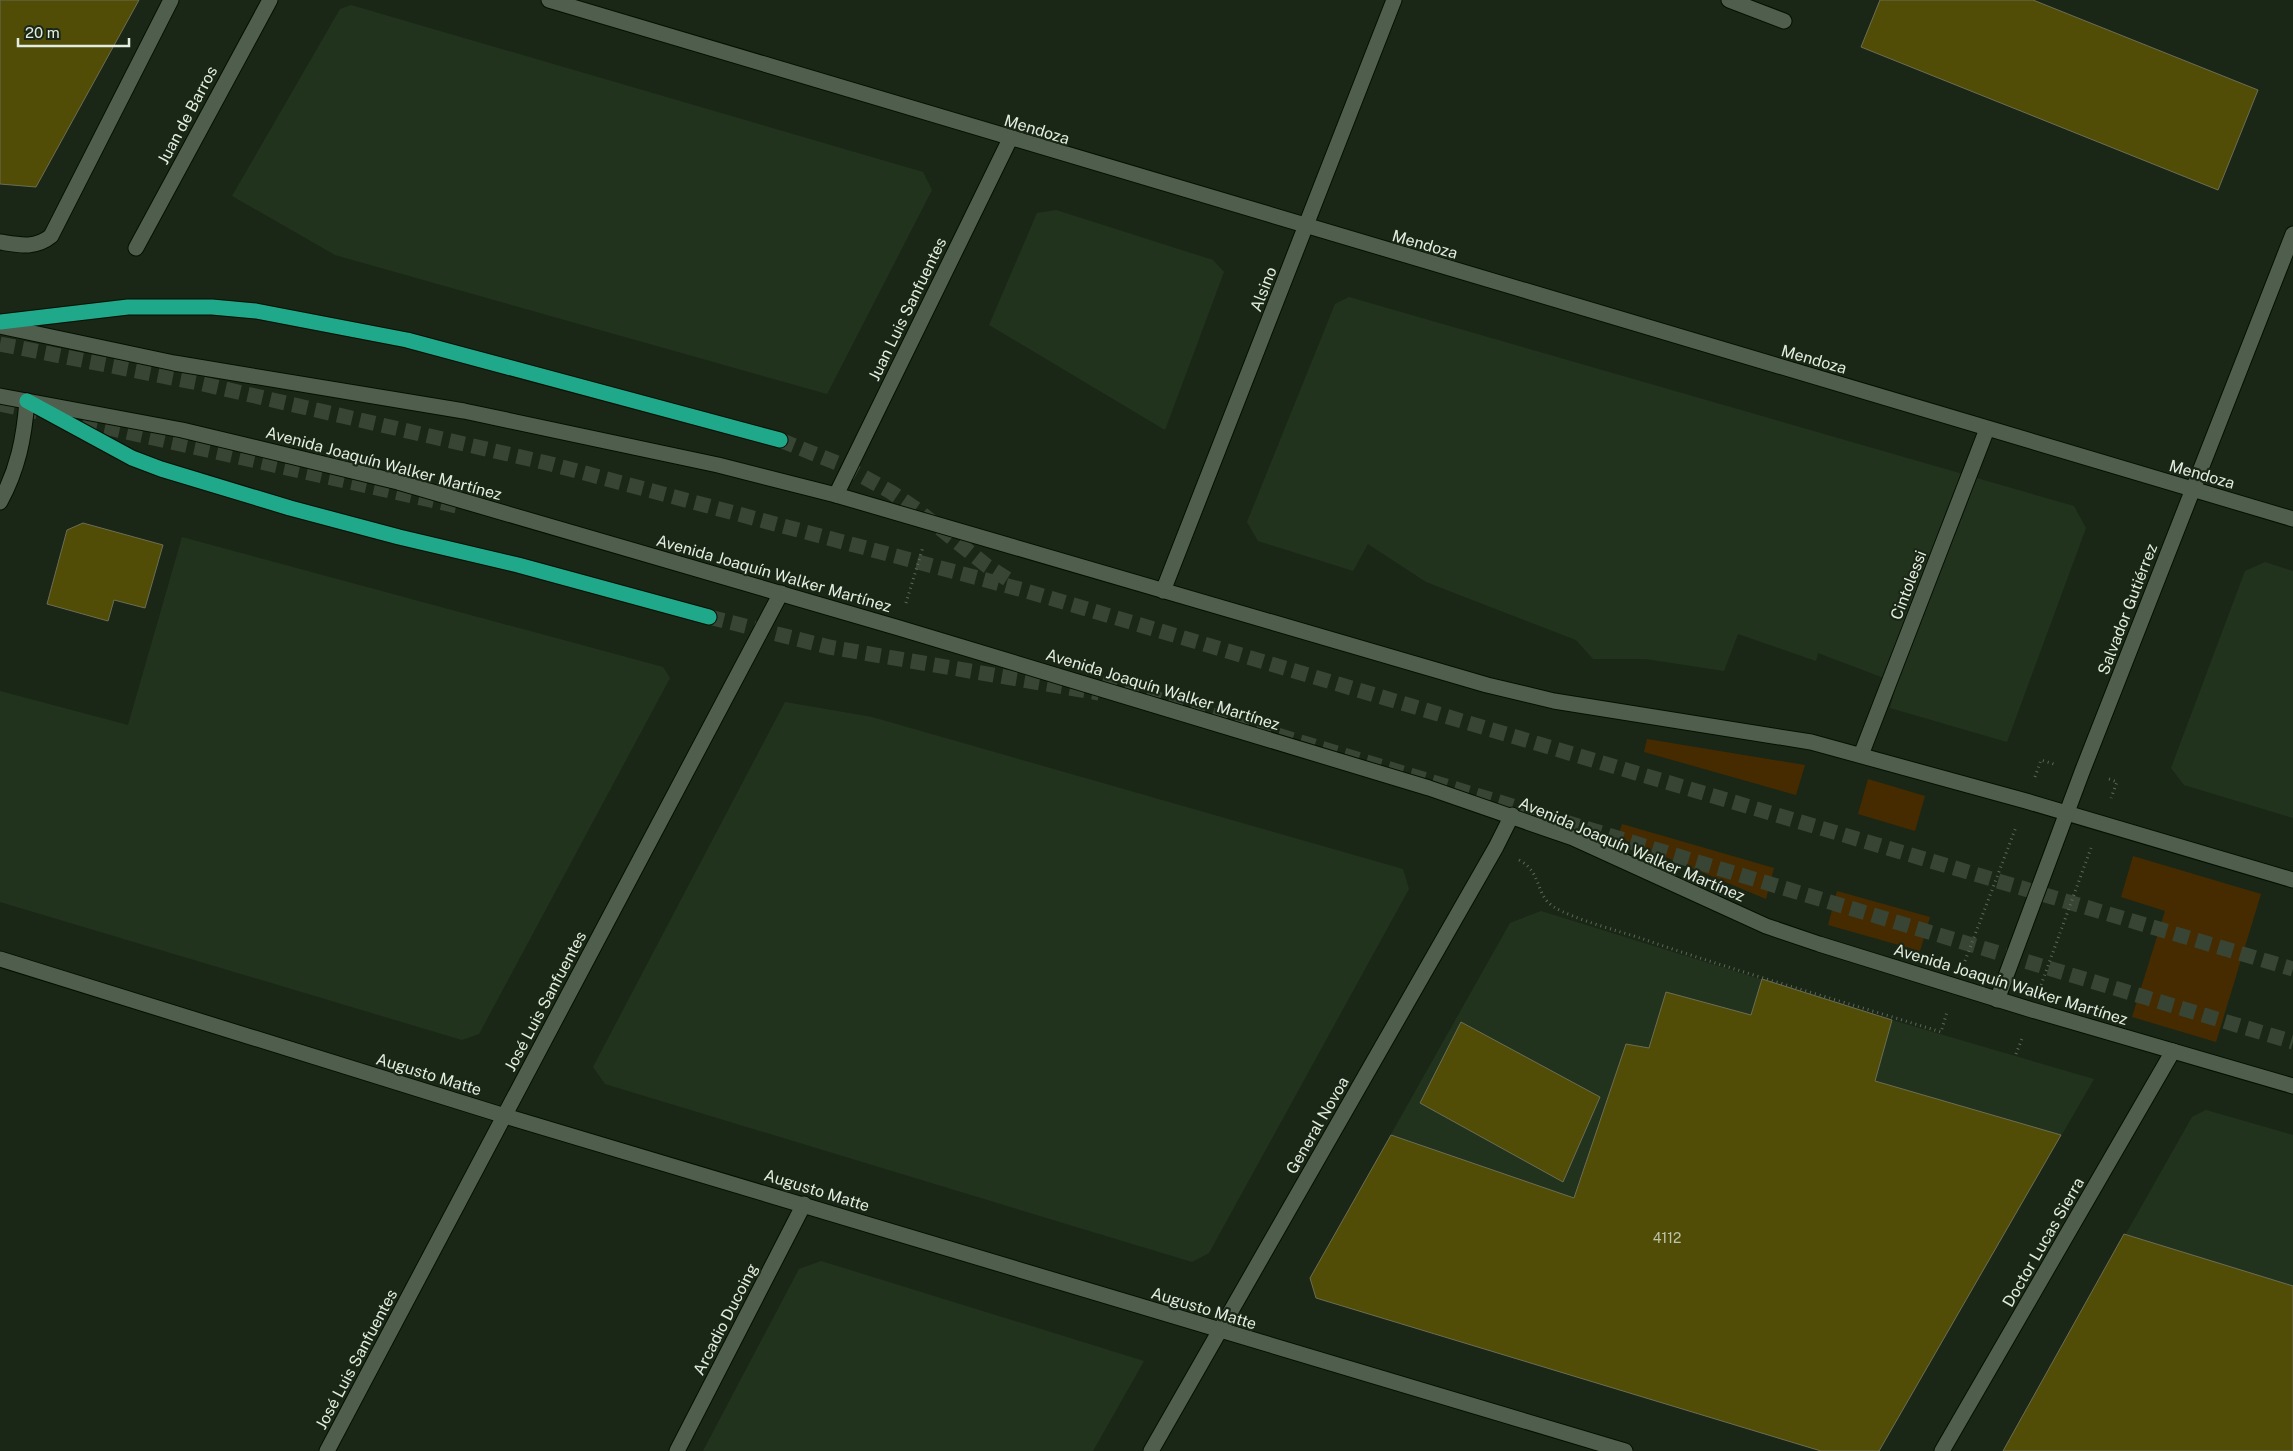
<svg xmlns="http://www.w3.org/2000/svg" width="2293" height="1451" font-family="'Public Sans',sans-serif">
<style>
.built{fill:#22331d}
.green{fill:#472b00}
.building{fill:#514d06;stroke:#6d6d55}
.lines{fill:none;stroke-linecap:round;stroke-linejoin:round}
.motorway-tunnel{stroke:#384534;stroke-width:15;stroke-dasharray:15 8;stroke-linecap:butt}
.service-casing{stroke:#051003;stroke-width:17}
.minor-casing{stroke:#051003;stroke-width:17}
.tertiary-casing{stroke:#051003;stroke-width:17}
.secondary-casing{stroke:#051003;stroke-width:17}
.motorway-casing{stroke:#051003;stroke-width:17}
.path{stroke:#5c6858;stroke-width:3;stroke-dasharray:1 4;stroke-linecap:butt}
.service{stroke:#505f4d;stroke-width:15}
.minor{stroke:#505f4d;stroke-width:15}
.tertiary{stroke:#505f4d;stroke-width:15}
.secondary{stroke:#505f4d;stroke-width:15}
.motorway{stroke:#20a88a;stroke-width:15}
.labels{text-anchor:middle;stroke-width:4.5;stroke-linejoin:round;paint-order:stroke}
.number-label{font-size:14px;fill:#bec4aa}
.street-label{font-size:16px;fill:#e3ece0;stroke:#1a2716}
</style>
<rect width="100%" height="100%" fill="#1a2716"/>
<g class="built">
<polygon points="351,5 923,172 932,190 827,394 335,255 232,196 340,9"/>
<polygon points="1056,210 1213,260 1224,272 1165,430 989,325 1037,213"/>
<polygon points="1349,297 2074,506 2086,528 2007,742 1890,708 1897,683 1818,653 1816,661 1738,634 1724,671 1646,659 1593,659 1576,640 1426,582 1368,544 1353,571 1258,541 1247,522 1335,304"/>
<polygon points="182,537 663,667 670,678 479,1034 462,1040 0,902 0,691 128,725"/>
<polygon points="2265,562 2293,571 2293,818 2184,785 2171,768 2245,571"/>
<polygon points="785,702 872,717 1403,869 1409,889 1209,1253 1192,1262 605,1084 593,1067"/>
<polygon points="1541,911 1892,1020 2094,1079 1879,1451 1316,1298 1310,1278 1510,923"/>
<polygon points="2206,1110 2293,1135 2293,1451 2003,1451 2192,1117"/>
<polygon points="821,1261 1144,1361 1093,1451 703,1451 799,1269"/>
</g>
<g class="green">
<polygon points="1647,739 1805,765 1796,795 1644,752"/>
<polygon points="1868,779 1925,796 1915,831 1858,814"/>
<polygon points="1622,824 1774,868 1766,899 1618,837"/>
<polygon points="2133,856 2261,894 2216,1042 2132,1017 2165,911 2121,897"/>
<polygon points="1837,891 1930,917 1920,951 1828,925"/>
</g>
<g class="building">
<polygon points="0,0 139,0 36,187 0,184"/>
<polygon points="1880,0 2033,0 2258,90 2218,190 1861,47"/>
<polygon points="83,523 163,545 145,608 114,600 108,621 47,604 67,530"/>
<polygon points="1762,979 1892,1020 1875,1081 2061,1135 1879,1451 1821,1451 1316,1298 1310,1278 1391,1135 1574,1198 1626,1044 1649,1048 1666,992 1751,1015"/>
<polygon points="1461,1022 1600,1097 1563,1182 1420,1103"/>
<polygon points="2124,1234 2293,1286 2293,1451 2003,1451"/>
</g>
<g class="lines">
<g class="motorway-tunnel">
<polyline points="0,344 203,384 547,463 1023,590 2293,969"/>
<polyline points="0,404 38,412"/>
<polyline points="60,417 457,506"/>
<polyline points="780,440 842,465 891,492 916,509 987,566 1012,582"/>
<polyline points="709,617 829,647 1099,693"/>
<polyline points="1102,682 2293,1042"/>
</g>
<g class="service-casing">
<path id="service" d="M0 242C19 245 35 249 51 236L171 0"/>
</g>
<g class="minor-casing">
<g id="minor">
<polyline points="1729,0 1784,21"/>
<polyline points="136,248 270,0"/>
<polyline points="836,495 1010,139"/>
<path d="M0 502C18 469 24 438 27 401"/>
<polyline points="1163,591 1394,0"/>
<polyline points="1861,755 1987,429"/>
<polyline points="0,959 505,1116 1625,1451"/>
<polyline points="327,1451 781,593"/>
<polyline points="677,1451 804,1204"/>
<polyline points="1151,1451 1496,847 1512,815"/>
<polyline points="1942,1451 2173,1051"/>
</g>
</g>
<g class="tertiary-casing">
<polyline id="tertiary" points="549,0 2293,519"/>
</g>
<g class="secondary-casing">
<g id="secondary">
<polyline points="0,326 174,363 464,411 718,465 836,495 1487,685 1554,701 1811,742 2026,801 2293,880"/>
<polyline points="0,396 182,430 398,482 899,628 1429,788 1573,838 1766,926 1819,944 2032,1010 2293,1086"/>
<polyline points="1997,1000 2082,772 2293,234"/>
</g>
</g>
<g class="motorway-casing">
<g id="motorway">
<polyline points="0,322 128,307 212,307 256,311 407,340 780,440"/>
<polyline points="27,401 132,458 161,469 290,508 399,537 518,565 709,617"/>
</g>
</g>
<g class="path">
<polyline points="906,603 923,547"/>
<polyline points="2035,777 2041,760 2057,765"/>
<polyline points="2109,779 2117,782 2111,798"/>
<path d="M1519 860C1543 873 1534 894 1554 907 1573 919 1619 931 1643 939 1741 973 1842 1001 1941 1032L1947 1012"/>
<polyline points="1965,961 2016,827"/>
<polyline points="2041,985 2091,848"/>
<polyline points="2016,1054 2023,1036"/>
</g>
<use href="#service" class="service"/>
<use href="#minor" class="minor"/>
<use href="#tertiary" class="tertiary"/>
<use href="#secondary" class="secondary"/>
<use href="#motorway" class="motorway"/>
</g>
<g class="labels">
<g class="number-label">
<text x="1667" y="1243">4112</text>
</g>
<g class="street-label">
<text transform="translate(187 115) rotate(-62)" y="6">Juan de Barros</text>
<text transform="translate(1037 129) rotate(17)" y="6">Mendoza</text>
<text transform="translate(1425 244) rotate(16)" y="6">Mendoza</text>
<text transform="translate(1263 289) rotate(-69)" y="6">Alsino</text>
<text transform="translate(907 309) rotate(-64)" y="6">Juan Luis Sanfuentes</text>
<text transform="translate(1814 359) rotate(16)" y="6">Mendoza</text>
<text transform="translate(384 463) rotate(15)" y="6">Avenida Joaquín Walker Martínez</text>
<text transform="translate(2202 474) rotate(16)" y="6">Mendoza</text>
<text transform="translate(774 573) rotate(16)" y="6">Avenida Joaquín Walker Martínez</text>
<text transform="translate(1908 585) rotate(-69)" y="6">Cintolessi</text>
<text transform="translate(2127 609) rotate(-69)" y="6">Salvador Gutiérrez</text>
<text transform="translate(1163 689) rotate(17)" y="6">Avenida Joaquín Walker Martínez</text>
<text transform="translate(1632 849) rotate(23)" y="6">Avenida Joaquín Walker Martínez</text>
<text transform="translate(2011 984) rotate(17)" y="6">Avenida Joaquín Walker Martínez</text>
<text transform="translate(545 1001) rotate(-62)" y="6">José Luis Sanfuentes</text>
<text transform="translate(429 1074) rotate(17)" y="6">Augusto Matte</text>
<text transform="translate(1317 1125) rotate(-60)" y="6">General Novoa</text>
<text transform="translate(817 1190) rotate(17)" y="6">Augusto Matte</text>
<text transform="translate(2043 1242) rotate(-60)" y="6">Doctor Lucas Sierra</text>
<text transform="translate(1204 1308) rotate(17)" y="6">Augusto Matte</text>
<text transform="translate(725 1319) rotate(-63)" y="6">Arcadio Ducoing</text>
<text transform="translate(356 1359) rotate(-62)" y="6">José Luis Sanfuentes</text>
</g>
</g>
<path d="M18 38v8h111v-8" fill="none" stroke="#e3ece0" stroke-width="2.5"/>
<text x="25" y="38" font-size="15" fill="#e3ece0" stroke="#1a2716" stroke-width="4" paint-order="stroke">20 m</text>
</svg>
